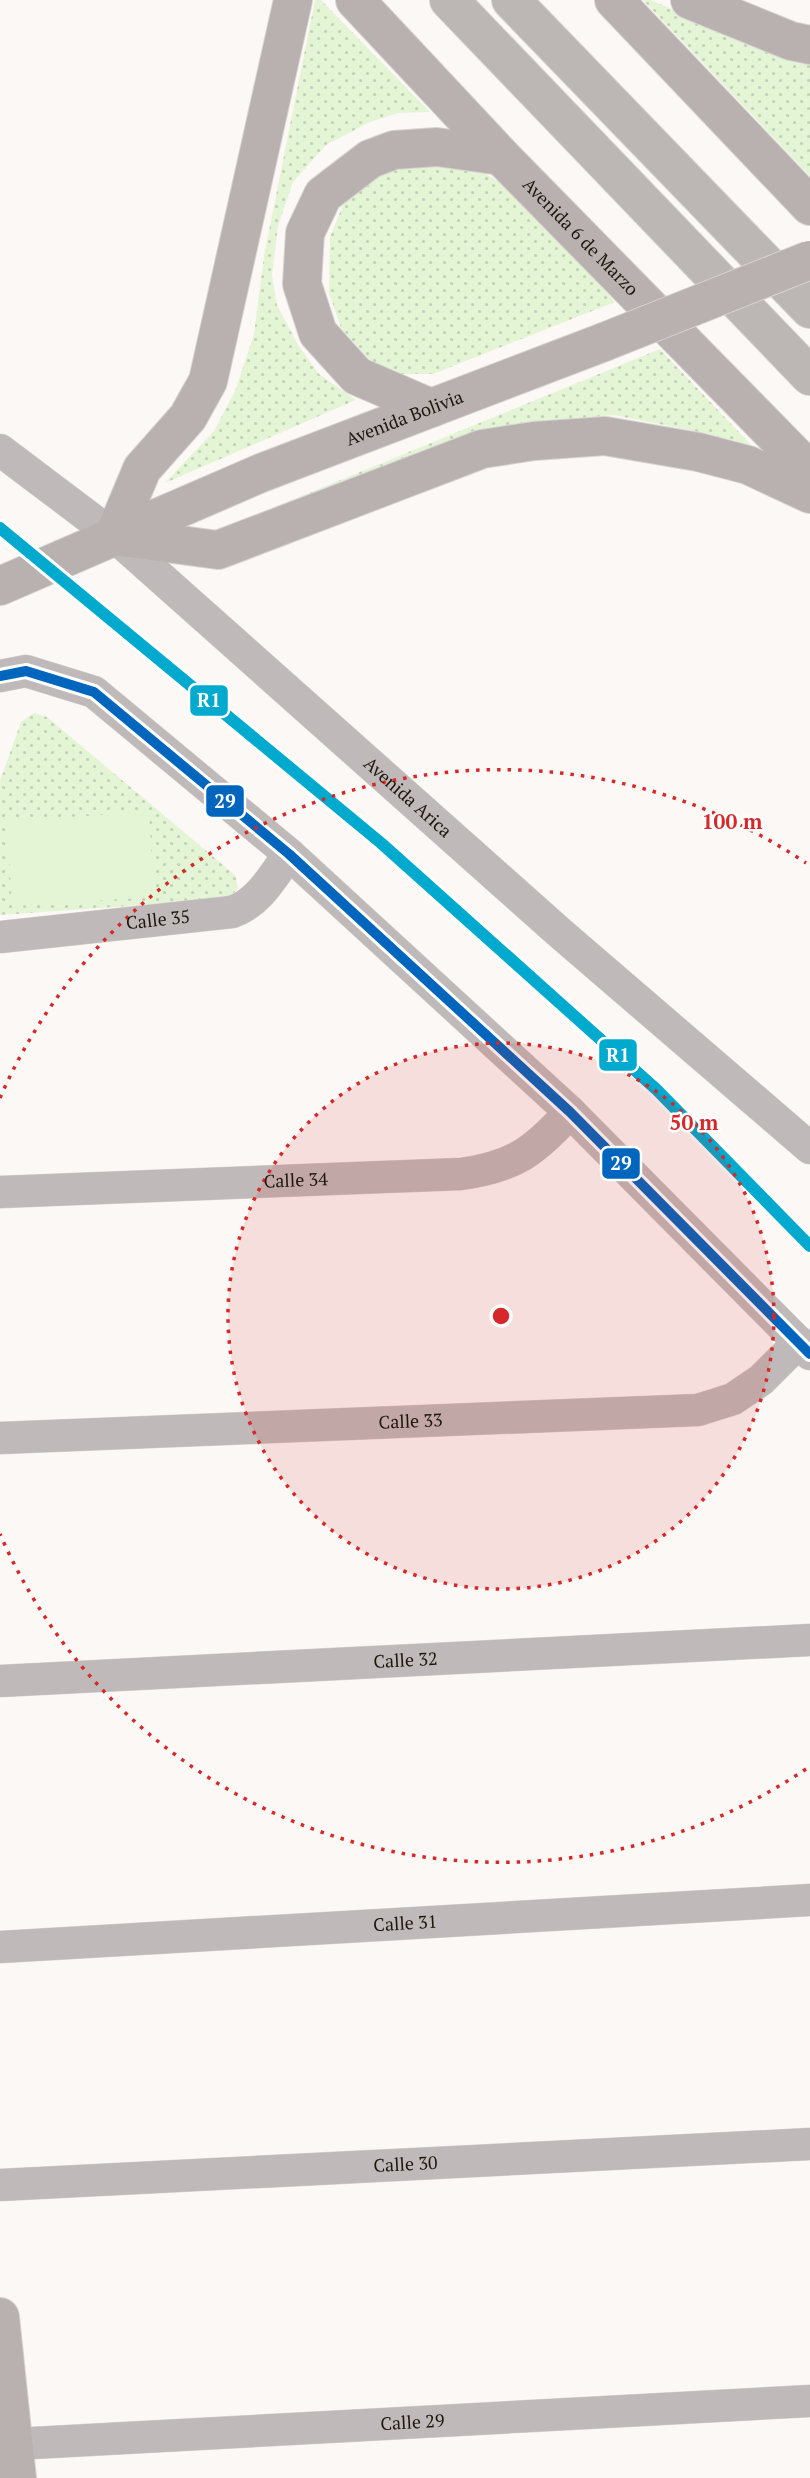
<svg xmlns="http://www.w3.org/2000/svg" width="810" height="2478" font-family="'PT Serif',serif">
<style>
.grass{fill:url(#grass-dots)}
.garden{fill:#e4f5d6}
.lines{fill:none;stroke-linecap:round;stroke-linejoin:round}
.street-casing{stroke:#d7d4d1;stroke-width:33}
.primary-casing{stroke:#d7d4d1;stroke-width:40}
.highway-casing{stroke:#d7d4d1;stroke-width:40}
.street{stroke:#bfbab9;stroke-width:32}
.primary{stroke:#b8b1af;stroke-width:38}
.highway{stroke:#bcb7b4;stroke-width:38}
.primary-bridge-casing{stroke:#d7d4d1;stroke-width:40;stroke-linecap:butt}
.primary-bridge{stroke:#b8b1af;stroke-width:38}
.bus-1-casing{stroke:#fff;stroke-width:16}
.bus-1{stroke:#0065bd;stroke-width:10}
.rail-1-casing{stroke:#fff;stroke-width:18}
.rail-1{stroke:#00a9ce;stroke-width:12}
.ring{fill:none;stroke:#d62828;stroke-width:3.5;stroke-dasharray:3.5 7}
.labels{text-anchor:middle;stroke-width:5;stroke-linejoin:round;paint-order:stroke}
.street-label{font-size:18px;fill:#1f170e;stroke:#fff}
.centre{fill:#d62828;stroke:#fff;stroke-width:3.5}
.ring-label{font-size:21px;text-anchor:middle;font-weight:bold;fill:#d62828;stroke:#fff;stroke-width:5;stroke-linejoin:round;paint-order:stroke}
.line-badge{stroke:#fff;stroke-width:2.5}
.badge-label{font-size:19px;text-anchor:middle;font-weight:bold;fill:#fff}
</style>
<defs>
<pattern id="grass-dots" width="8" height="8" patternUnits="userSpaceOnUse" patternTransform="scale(1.75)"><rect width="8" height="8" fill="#e4f5d6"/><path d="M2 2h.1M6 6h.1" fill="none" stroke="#c3d1b6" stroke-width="1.8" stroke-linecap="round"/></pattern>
</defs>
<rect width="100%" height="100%" fill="#fbf8f5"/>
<g class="grass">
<polygon points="315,0 321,0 430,112 398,113 370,122 326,145 293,182 278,226 272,275 277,305 298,345 319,374 356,400 165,483 214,431 235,391 254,334 264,256"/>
<polygon points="643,0 651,0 785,59 810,64 810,176"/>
<polygon points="429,162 482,172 518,192 615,302 433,374 398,374 370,360 341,328 329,293 330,237 345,200 381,173"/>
<polygon points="660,349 751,445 685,429 613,415 499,427 464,435 277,506"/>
<polygon points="34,713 47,717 235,875 238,888 229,899 0,915 0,781 21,722"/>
</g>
<polygon class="garden" points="149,812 154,897 12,906 7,821"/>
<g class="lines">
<g class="street-casing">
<g id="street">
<path id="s1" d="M0 450 114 536 560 933 810 1148"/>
<polyline points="0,676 26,671 94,692 289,854 570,1112 810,1354"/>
<path id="s2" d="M0 937 232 912C259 903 273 876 289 854"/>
<path id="s3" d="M0 1192 461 1174C514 1167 535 1151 570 1112"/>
<path id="s4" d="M0 1438 698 1410 733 1399 761 1380 799 1342"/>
<path id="s5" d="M0 1681 810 1640"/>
<path id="s6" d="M0 1947 810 1900"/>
<path id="s7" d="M0 2185 810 2144"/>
<path id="s8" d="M14 2444 810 2401"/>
</g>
</g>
<g class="primary-casing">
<g id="primary">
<path id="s9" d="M355 0 501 156 810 471"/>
<polyline points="614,0 810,206"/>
<polyline points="690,0 791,41 810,45"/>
<polyline points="431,408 357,376 318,333 302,284 305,233 323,195 370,159 394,150 437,147 501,156"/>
<polyline points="114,536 218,550 482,449 534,441 605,436 698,452 748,465 810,494"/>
<polyline points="114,536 142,469 188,417 208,381 293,0"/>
<path id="s10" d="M0 586 261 473 604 342"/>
<polyline points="0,2317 17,2478"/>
</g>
</g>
<g class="highway-casing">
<g id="highway">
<polyline points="449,0 810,376"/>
<polyline points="511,0 810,309"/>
</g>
</g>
<use href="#street" class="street"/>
<use href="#primary" class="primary"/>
<use href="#highway" class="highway"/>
<g class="primary-bridge-casing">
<polyline id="primary-bridge" points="604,342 810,260"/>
</g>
<use href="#primary-bridge" class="primary-bridge"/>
<g class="bus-1-casing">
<polyline id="bus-1" points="0,676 26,671 94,692 289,854 570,1112 810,1354"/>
</g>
<use href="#bus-1" class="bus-1"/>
<g class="rail-1-casing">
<polyline id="rail-1" points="0,528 381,843 657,1090 810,1246"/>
</g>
<use href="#rail-1" class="rail-1"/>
</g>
<circle cx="501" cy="1316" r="273" fill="#d62828" fill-opacity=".12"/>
<g class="ring">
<circle cx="501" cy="1316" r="273"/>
<path d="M806 1769A546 546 0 0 1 0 1534M0 1098A546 546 0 0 1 806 863"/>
</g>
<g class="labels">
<g class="street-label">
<text dy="6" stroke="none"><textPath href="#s9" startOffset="327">Avenida 6 de Marzo</textPath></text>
<text dy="6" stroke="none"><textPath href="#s10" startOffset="438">Avenida Bolivia</textPath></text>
<text dy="6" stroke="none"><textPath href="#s1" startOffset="536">Avenida Arica</textPath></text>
<text dy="6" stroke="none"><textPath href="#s2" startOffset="159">Calle 35</textPath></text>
<text dy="6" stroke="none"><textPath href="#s3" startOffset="296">Calle 34</textPath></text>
<text dy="6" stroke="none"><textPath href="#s4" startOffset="411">Calle 33</textPath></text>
<text dy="6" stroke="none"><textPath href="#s5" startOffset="406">Calle 32</textPath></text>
<text dy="6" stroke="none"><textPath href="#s6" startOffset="406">Calle 31</textPath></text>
<text dy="6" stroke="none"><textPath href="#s7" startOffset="406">Calle 30</textPath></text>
<text dy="6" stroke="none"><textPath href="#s8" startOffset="399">Calle 29</textPath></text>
</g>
</g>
<circle cx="501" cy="1316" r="10" class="centre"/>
<g class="ring-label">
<text x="732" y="829">100 m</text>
<text x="694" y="1130">50 m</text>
</g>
<g class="line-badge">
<rect x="189" y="684" width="40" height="33" rx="7" fill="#00a9ce"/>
<rect x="205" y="784" width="40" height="34" rx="7" fill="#0065bd"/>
<rect x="598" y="1038" width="40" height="34" rx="7" fill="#00a9ce"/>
<rect x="601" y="1147" width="40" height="33" rx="7" fill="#0065bd"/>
</g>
<g class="badge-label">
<text x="209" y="707">R1</text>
<text x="225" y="808">29</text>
<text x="618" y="1062">R1</text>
<text x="621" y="1170">29</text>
</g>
</svg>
